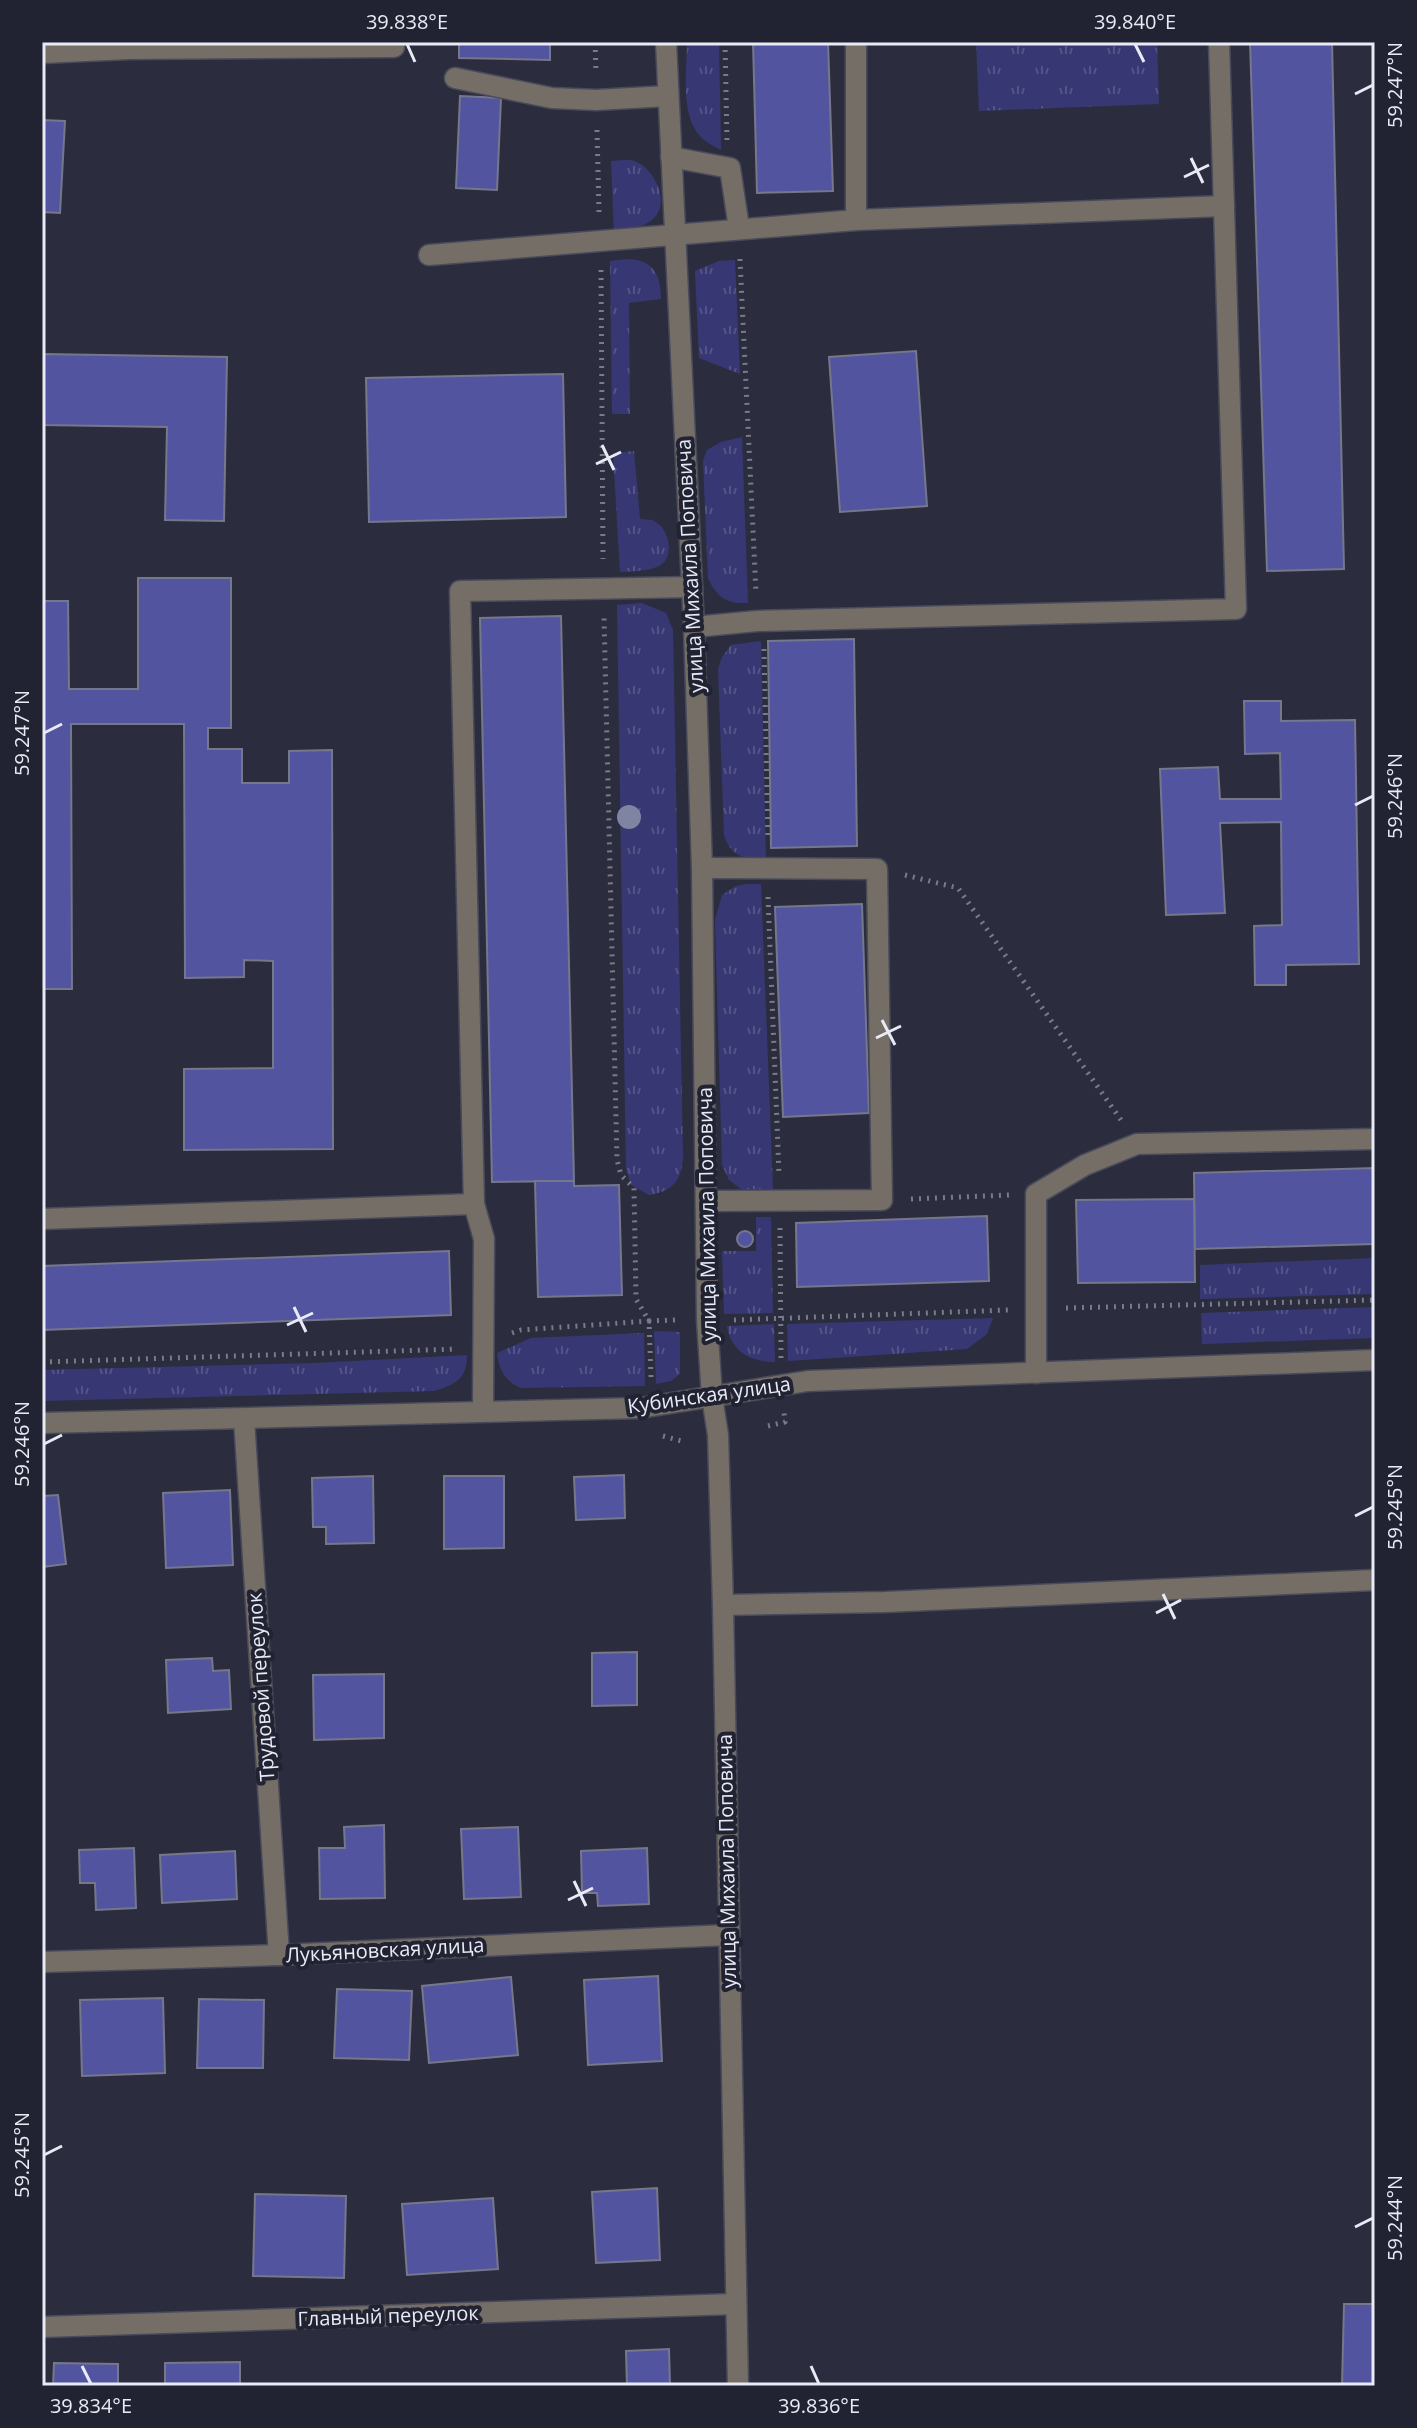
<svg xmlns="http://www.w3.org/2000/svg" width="1417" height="2428" font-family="'Open Sans',sans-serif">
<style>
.grass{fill:url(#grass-tufts)}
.building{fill:#5354a0;stroke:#75778b;stroke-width:2}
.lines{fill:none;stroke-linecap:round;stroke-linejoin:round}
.lane-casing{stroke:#494b5b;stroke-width:23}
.street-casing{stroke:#494b5b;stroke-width:23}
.path{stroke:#797b89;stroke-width:5;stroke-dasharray:2 6;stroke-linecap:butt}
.lane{stroke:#756e67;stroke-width:20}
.street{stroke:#756e67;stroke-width:20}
.tree{fill:#8084a3}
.ticks{fill:none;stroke:#e8eaf5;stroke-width:3}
.labels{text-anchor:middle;stroke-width:8;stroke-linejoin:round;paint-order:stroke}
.street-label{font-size:20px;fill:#e8eaf5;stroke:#212333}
.neatline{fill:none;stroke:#e8eaf5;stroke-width:3}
.ticks-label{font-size:20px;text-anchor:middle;fill:#e8eaf5}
</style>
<defs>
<pattern id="grass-tufts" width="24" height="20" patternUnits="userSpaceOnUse" patternTransform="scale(2)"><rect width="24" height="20" fill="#373773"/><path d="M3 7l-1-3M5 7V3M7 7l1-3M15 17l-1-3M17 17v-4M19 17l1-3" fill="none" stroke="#545488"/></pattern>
</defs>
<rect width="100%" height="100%" fill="#2b2d3e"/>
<g class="grass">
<path d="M687 42H719L721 150C714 146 705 142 700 136 680 114 687 70 687 42Z"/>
<polygon points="976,42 1157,42 1159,104 979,111"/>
<path d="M625 160C629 160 633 160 637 162 654 170 670 201 655 217 646 227 627 231 614 233L611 161Z"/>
<path d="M627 259C653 259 661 275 661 299L629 303 630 414H612L610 261Z"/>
<polygon points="735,260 740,374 699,358 695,271 719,261"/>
<path d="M742 437 748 603C727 604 717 598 708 578L703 461 707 450 721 442Z"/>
<path d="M634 451 640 519C641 519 652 520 652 520 667 525 675 552 663 563 653 572 633 571 620 572L613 453Z"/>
<path d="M642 603 666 613 673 630 683 1158C681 1182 672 1191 649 1195L631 1185 626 1169 617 605Z"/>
<path d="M761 641 766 860C746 860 730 856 724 835L718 669 722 657 731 645Z"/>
<polygon points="747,884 761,884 773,1189 741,1189 729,1180 722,1165 715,920 722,895 736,886"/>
<polygon points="756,1217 771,1217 773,1313 724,1314 722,1251 756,1251"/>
<polygon points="1375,1258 1375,1294 1200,1299 1200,1265"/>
<polygon points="1375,1307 1375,1338 1202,1344 1201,1313"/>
<polygon points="993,1318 987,1334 967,1349 788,1361 787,1324"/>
<path d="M774 1324 775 1362C751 1362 731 1352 727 1326Z"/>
<polygon points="654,1331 680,1332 680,1374 671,1381 656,1384"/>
<path d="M644 1333 645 1386 521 1388C505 1381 499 1370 497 1353L531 1338Z"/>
<path d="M467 1355C467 1379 456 1384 434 1391L42 1401V1370L315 1363Z"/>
</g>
<g class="building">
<polygon points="459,42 550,42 550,60 459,58"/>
<polygon points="753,42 828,42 833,191 757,193"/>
<polygon points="1250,42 1332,42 1344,569 1267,571"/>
<polygon points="460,96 501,98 497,190 456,188"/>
<polygon points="42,120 65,121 60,213 42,212"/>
<polygon points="916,351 927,506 840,512 829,357"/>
<polygon points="42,354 227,357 224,521 165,520 167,427 42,425"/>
<polygon points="563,374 566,517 369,522 366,378"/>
<polygon points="138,578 231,578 231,728 208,728 208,749 242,749 242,783 289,783 289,751 332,750 333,1149 184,1150 184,1069 273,1068 273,961 244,960 244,977 185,978 184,724 71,724 72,989 42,989 42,601 68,601 69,689 138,689"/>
<polygon points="561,616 574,1181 492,1182 480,618"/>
<polygon points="854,639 857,846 771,848 768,641"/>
<polygon points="1244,701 1281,701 1281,721 1355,720 1359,964 1286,965 1286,985 1255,985 1254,926 1282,925 1281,822 1220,823 1225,913 1166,915 1160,769 1218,767 1220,799 1281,799 1280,753 1245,754"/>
<polygon points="862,904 869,1113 783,1117 775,907"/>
<polygon points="1375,1168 1375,1244 1195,1249 1194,1173"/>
<polygon points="535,1181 574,1181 574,1186 619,1185 622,1295 538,1297"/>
<polygon points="1194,1199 1195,1282 1078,1283 1076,1200"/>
<polygon points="987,1216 989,1281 797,1287 796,1223"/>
<circle cx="745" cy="1239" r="8"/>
<polygon points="449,1251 451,1315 42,1330 42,1266"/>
<polygon points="624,1475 625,1518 576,1520 574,1477"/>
<polygon points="373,1476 374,1543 326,1544 326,1527 313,1527 312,1478"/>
<polygon points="444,1476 504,1476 504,1548 444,1549"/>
<polygon points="230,1490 233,1565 166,1568 163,1493"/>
<polygon points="58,1495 66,1564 42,1567 42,1496"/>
<polygon points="637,1652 637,1705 592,1706 592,1653"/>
<polygon points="212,1658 213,1671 229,1670 231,1709 168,1713 166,1660"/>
<polygon points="384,1674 384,1738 314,1740 313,1675"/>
<polygon points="384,1825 385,1898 320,1899 319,1848 345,1848 344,1827"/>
<polygon points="518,1827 521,1897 464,1899 461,1829"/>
<polygon points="134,1848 136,1908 96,1910 95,1883 80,1883 79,1850"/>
<polygon points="647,1848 649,1904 598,1906 597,1893 582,1893 581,1851"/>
<polygon points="235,1851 237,1899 162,1903 160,1855"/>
<polygon points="658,1976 662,2061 588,2065 584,1980"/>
<polygon points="511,1977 518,2055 429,2063 422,1986"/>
<polygon points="337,1989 412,1991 409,2060 334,2058"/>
<polygon points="163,1998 165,2073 82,2076 80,2000"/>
<polygon points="199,1999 264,2000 263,2068 197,2068"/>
<polygon points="657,2188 660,2260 596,2263 592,2192"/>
<polygon points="255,2194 346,2196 344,2278 253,2276"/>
<polygon points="493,2198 498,2269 407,2275 402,2204"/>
<polygon points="1344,2304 1375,2304 1375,2386 1342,2386"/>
<polygon points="669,2349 670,2386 627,2386 626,2351"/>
<polygon points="240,2362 240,2386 165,2386 165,2363"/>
<polygon points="54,2363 118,2364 118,2386 53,2386"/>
</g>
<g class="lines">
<g class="lane-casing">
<g id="lane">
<polyline points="42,53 129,49 394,47 394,42"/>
<polyline points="455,78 552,98 596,100 668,96"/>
<polyline points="671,157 730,168 739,228"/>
<polyline points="856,220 1224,206"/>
<polyline points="429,255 856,220 856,42"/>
<polyline points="694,627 757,621 1236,609 1219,42"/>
<polyline points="702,868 877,869 882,1200 707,1201"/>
<polyline points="42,1219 474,1204"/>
<polyline points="1036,1373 1036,1194 1085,1165 1137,1144 1375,1139"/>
<polyline points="483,1411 484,1239 474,1204 460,591 692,587"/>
<polyline points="723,1605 885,1602 1375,1580"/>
</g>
</g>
<g class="street-casing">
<g id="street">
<polyline points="666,42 694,627 702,868 707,1320 712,1397 718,1435 723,1605 738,2386"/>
<polyline points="244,1419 279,1955"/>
<polyline points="42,1423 640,1408 808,1381 1375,1360"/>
<polyline points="42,1962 279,1955 728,1935"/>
<polyline points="42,2327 735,2304"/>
</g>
</g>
<g class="path">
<polyline points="595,42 596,72"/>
<polyline points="725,42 727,141"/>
<polyline points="597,130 599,212"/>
<polyline points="740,259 756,593"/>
<polyline points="601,270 603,559"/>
<polyline points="764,649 768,839"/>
<polyline points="905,875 958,888 1121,1120"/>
<polyline points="768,897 779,1174"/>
<polyline points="911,1199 1009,1195"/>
<polyline points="780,1228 781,1358"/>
<polyline points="1066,1308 1375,1300"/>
<polyline points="734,1320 1008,1310"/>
<polyline points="512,1333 521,1330 649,1321 636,1299 634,1188 621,1175 617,1160 604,617"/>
<polyline points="42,1362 457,1349"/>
<polyline points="651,1377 649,1321 675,1320"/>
<polyline points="768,1426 785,1422 784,1412"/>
<polyline points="663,1436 685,1442"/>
</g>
<use href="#lane" class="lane"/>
<use href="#street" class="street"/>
</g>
<circle class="tree" cx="629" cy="817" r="12"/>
<path class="ticks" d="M407 44 415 62M1135 44 1144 62M1355 94 1373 85M1191 158 1203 183M1184 177 1209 165M602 445 614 470M596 464 621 452M44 733 62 724M1355 805 1373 796M882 1020 895 1045M876 1038 901 1026M294 1307 306 1332M287 1325 313 1313M44 1444 62 1435M1355 1516 1373 1507M1163 1594 1175 1619M1156 1613 1181 1600M574 1881 586 1906M568 1900 593 1888M44 2155 62 2146M1355 2227 1373 2218M82 2366 91 2384M811 2366 819 2384"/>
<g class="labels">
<g class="street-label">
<text transform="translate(690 566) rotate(-93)" y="7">улица Михаила Поповича</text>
<text transform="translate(707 1214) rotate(-91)" y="7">улица Михаила Поповича</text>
<text transform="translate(709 1395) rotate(-8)" y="7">Кубинская улица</text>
<text transform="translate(261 1687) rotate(-94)" y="7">Трудовой переулок</text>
<text transform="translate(727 1861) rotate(-91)" y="7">улица Михаила Поповича</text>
<text transform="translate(385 1950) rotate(-3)" y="7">Лукьяновская улица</text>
<text transform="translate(388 2316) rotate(-2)" y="7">Главный переулок</text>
</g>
</g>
<rect width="1417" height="2428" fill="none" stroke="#212333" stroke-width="88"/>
<rect x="44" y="44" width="1329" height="2340" class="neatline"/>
<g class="ticks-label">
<text x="407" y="29">39.838°E</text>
<text x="1135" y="29">39.840°E</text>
<text transform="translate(1395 85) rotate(-90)" y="7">59.247°N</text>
<text transform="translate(22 733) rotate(-90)" y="7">59.247°N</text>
<text transform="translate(1395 796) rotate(-90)" y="7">59.246°N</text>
<text transform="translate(22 1444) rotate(-90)" y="7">59.246°N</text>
<text transform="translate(1395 1507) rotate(-90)" y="7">59.245°N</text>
<text transform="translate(22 2155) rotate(-90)" y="7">59.245°N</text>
<text transform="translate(1395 2218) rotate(-90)" y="7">59.244°N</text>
<text x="91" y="2413">39.834°E</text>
<text x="819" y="2413">39.836°E</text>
</g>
</svg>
